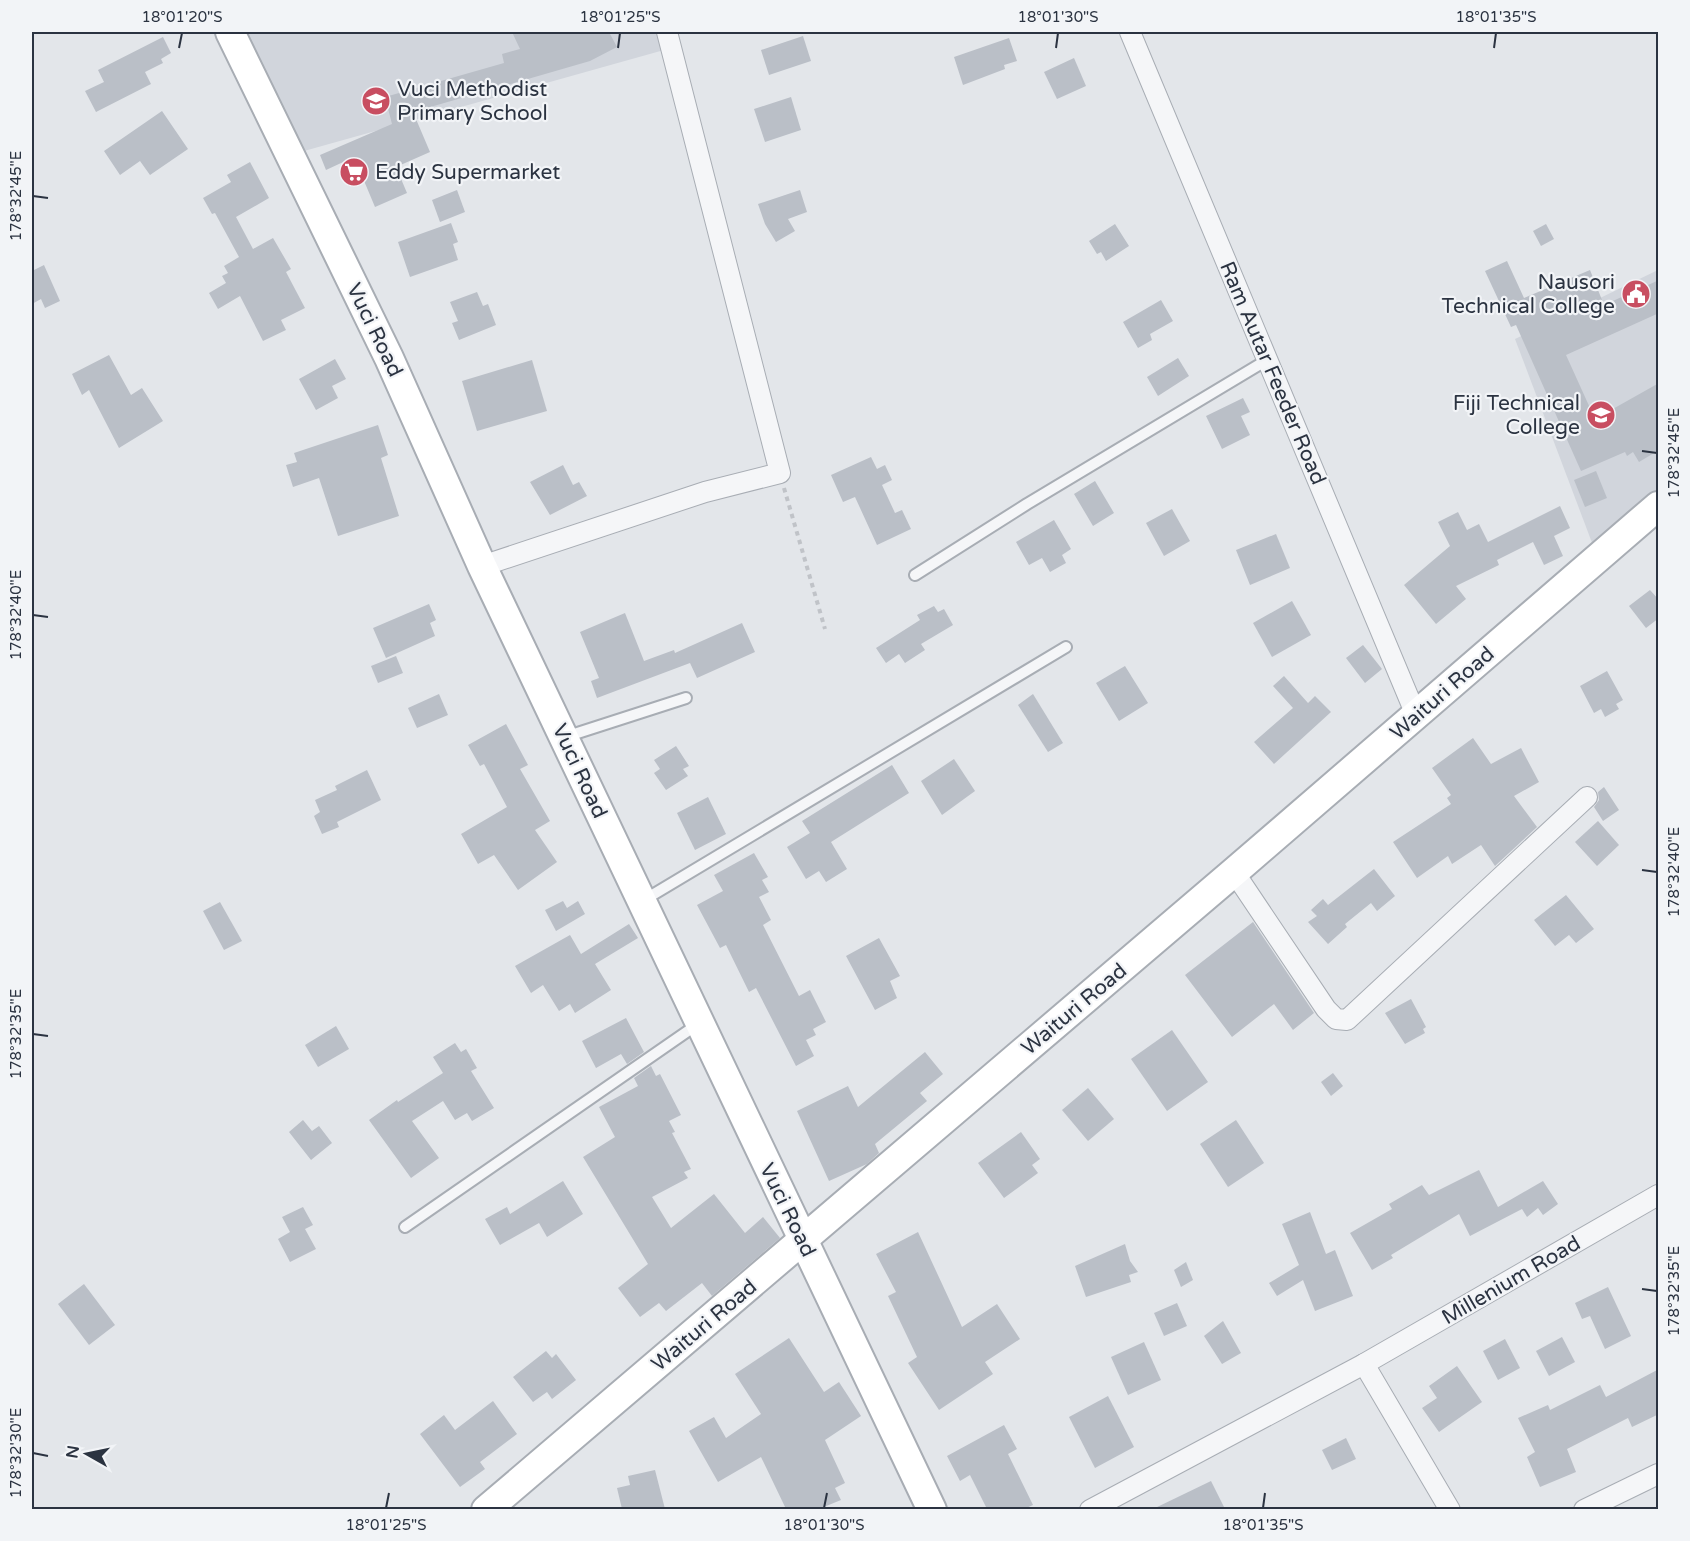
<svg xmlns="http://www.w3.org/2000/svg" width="1690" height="1541" font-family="'Varela Round',sans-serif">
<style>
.built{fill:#d1d5dc}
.building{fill:#babfc7}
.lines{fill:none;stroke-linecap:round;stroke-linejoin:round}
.lane-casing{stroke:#a8adb4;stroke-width:14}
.street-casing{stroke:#a8adb4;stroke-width:22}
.secondary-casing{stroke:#a8adb4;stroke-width:32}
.path{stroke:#c0c3c8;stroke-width:4;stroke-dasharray:4.5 4.5;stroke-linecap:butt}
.lane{stroke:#f5f6f8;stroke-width:10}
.street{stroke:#f5f6f8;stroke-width:20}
.secondary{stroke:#fff;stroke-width:28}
.ticks{fill:none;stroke:#2b3341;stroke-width:2}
.labels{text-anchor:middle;stroke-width:4.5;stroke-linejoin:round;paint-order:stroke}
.poi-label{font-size:21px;fill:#2b3341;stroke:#f2f4f7;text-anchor:start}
.street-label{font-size:21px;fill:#2b3341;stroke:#f2f4f7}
.neatline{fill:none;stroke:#2b3341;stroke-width:2}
.ticks-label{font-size:15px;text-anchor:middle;fill:#2b3341}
</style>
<rect width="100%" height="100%" fill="#e3e6ea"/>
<g class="built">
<polygon points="238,32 659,32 664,50 297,153"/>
<polygon points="1658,270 1658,491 1594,548 1515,339"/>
</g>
<g class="building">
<polygon points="512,32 609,32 617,47 590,61 413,112 430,152 396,167 407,193 375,207 354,157 326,170 320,155 392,124 385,97 504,63 502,54 520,49"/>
<polygon points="803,36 811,61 769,75 761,50"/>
<polygon points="163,37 171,53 161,59 163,63 145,72 151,84 96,112 85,91 104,82 98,70"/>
<polygon points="1009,38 1017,61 1004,65 1005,69 963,85 954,57"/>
<polygon points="1074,58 1086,86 1057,99 1044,72"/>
<polygon points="791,97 801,130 765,142 754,109"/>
<polygon points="162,111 188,149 150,175 140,161 120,175 104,151"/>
<polygon points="250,162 269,198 236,217 253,249 273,238 291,269 286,272 305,308 281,320 286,330 263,341 240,296 218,309 209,293 226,283 222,276 228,273 224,266 239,257 215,213 212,214 203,198 231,182 227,175"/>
<polygon points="457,190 465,212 440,222 432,200"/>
<polygon points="800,190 807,212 788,219 795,231 776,242 765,224 758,204"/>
<polygon points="451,223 458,242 453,244 458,260 410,277 398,242"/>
<polygon points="1115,224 1129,246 1106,261 1101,252 1097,254 1089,241"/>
<polygon points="1546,224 1554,239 1541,246 1533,231"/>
<polygon points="1507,261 1524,298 1590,270 1604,305 1659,280 1659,313 1566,355 1595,419 1659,383 1659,450 1639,462 1633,452 1627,456 1625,452 1581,471 1516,325 1511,327 1485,271"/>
<polygon points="44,265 60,301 45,308 41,299 32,304 32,271"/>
<polygon points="477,292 483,306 488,304 496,325 459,340 452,323 458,321 450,302"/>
<polygon points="1161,300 1173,321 1150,334 1152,340 1138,348 1123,322"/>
<polygon points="109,355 131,395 142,388 163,421 119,448 89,390 82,395 72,374"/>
<polygon points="1178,358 1189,376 1158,396 1147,377"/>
<polygon points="335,359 346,379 332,386 338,398 316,410 299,379"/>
<polygon points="532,360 547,411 477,431 462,381"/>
<polygon points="1243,398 1250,412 1241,416 1250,435 1222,449 1206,416"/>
<polygon points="378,425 388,455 381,458 399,516 338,536 319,478 293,487 286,465 297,462 294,453"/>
<polygon points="871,457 877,469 885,465 892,480 882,485 895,513 902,510 911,529 877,545 855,497 843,502 831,475"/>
<polygon points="563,465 573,485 579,482 587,496 550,515 530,482"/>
<polygon points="1596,471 1607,498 1585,507 1574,480"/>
<polygon points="1095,481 1114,513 1093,526 1074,494"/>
<polygon points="1560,506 1570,528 1554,536 1563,556 1544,565 1533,542 1497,560 1499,565 1456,586 1466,599 1436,624 1404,585 1450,546 1438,522 1458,512 1467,530 1479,524 1488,542"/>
<polygon points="1172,509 1190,541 1164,556 1146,523"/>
<polygon points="1054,520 1071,549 1062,555 1066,563 1050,572 1042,558 1029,565 1016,542"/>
<polygon points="1276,534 1290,568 1250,585 1236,550"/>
<polygon points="1650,590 1659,600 1659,618 1646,628 1629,606"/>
<polygon points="1292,601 1311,635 1272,657 1253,623"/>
<polygon points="429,604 436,620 430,623 435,636 386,658 373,628"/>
<polygon points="934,606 938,612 944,609 953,625 921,644 925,650 905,663 899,654 886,663 876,648 920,620 917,615"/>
<polygon points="625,613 644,661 674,650 675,653 742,623 755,652 697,678 690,663 597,698 591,681 599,678 580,632"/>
<polygon points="1363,645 1382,669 1365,683 1346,658"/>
<polygon points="396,656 403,673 378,683 371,666"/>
<polygon points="1125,666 1148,703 1119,721 1096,683"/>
<polygon points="1607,671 1623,700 1616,704 1619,709 1605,717 1601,709 1594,713 1580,686"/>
<polygon points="1284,676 1308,703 1315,696 1331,712 1274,764 1254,742 1293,708 1273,686"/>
<polygon points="439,694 448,715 417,728 408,708"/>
<polygon points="1033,694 1063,743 1048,752 1018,705"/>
<polygon points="506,724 528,765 520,769 550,821 535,830 557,862 518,890 494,855 478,864 461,834 507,807 484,764 480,766 468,745"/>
<polygon points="1473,738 1491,764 1521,748 1539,782 1514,796 1537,827 1495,866 1481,845 1452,864 1448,856 1417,878 1393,842 1451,804 1447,798 1451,795 1432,768"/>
<polygon points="676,746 689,766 683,769 688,776 666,790 654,773 660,769 654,760"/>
<polygon points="954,759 975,791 942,815 921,781"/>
<polygon points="892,765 909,793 831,842 847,869 826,882 819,871 806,879 787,847 810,833 802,821"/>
<polygon points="367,770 381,800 337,822 339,827 322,834 314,816 320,812 315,800 337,790 335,786"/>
<polygon points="1604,787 1619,810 1603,821 1594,807 1599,800 1598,792"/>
<polygon points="708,797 726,834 695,850 677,813"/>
<polygon points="1598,821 1619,845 1597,866 1575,842"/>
<polygon points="754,853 768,877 762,880 769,892 759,897 771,920 763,925 799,996 810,990 826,1022 813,1029 816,1035 806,1040 814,1056 796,1066 756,988 749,992 726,945 720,948 697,905 723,891 714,875"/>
<polygon points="1374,869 1395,896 1377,911 1371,903 1345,924 1347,927 1328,944 1308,922 1317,916 1311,910 1323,899 1328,905"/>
<polygon points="1566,895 1594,929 1576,943 1569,935 1555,946 1534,920"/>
<polygon points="563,901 567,908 578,901 585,914 556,931 545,910"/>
<polygon points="220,902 242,941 224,950 203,911"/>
<polygon points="1253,922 1314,1013 1293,1030 1274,1004 1232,1037 1185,975"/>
<polygon points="629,924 638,938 595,964 611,990 575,1013 570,1004 559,1011 543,985 531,993 515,966 570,935 581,954"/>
<polygon points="879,938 900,976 890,981 897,998 875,1010 846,956"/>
<polygon points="1411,999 1426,1027 1423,1029 1425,1033 1405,1044 1385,1013"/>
<polygon points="626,1018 644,1052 627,1064 621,1054 596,1068 582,1041"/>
<polygon points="336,1026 349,1049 318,1067 305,1045"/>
<polygon points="1172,1030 1208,1082 1167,1111 1131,1059"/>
<polygon points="455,1043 461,1052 466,1049 477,1068 471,1071 494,1108 472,1121 467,1113 455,1120 443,1101 412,1121 439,1158 411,1178 369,1120 397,1100 398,1102 443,1073 433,1057"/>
<polygon points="925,1052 943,1074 920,1093 927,1101 875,1144 879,1153 867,1164 829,1181 797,1111 848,1086 858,1107"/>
<polygon points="651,1066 656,1076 660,1074 681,1115 669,1121 675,1132 672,1133 691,1169 684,1172 688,1178 652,1197 671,1228 714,1194 745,1233 763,1217 780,1238 712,1296 702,1283 666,1311 659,1303 640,1317 618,1288 648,1264 583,1157 615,1137 599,1107 638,1086 634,1078"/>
<polygon points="1333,1073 1343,1086 1331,1096 1321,1082"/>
<polygon points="1088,1088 1114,1119 1088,1141 1062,1110"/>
<polygon points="303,1120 312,1131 319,1126 332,1143 311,1160 289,1132"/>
<polygon points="1236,1120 1264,1163 1228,1187 1200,1144"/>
<polygon points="1021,1132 1040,1159 1032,1165 1038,1173 1004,1198 978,1163"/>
<polygon points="1479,1170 1498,1207 1543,1181 1558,1204 1543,1215 1538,1208 1527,1217 1522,1209 1470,1236 1459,1214 1391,1255 1393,1258 1372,1270 1350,1233 1392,1209 1389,1204 1422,1185 1429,1195"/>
<polygon points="563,1181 583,1214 547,1237 539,1223 500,1245 485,1219 507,1207 510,1214"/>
<polygon points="303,1207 313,1225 305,1229 316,1249 290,1262 278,1239 290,1232 282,1217"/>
<polygon points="1310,1212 1326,1254 1335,1250 1353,1296 1315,1311 1303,1280 1277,1296 1269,1283 1299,1265 1282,1224"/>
<polygon points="918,1232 962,1327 997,1304 1020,1339 985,1362 993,1374 939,1410 908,1363 917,1357 888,1296 896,1292 876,1254"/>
<polygon points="1125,1244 1130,1261 1138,1272 1129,1275 1131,1282 1086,1297 1075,1266"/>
<polygon points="1186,1262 1193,1280 1181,1287 1174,1270"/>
<polygon points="84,1284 115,1325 89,1345 58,1304"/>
<polygon points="1608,1287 1631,1336 1605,1349 1590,1316 1582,1319 1575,1303"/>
<polygon points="1177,1303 1187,1326 1164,1336 1154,1313"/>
<polygon points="1223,1321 1241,1353 1222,1364 1204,1336"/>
<polygon points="1562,1337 1575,1362 1549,1376 1536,1351"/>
<polygon points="789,1338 824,1392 839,1382 861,1416 825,1440 845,1483 835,1488 841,1500 819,1509 786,1509 761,1457 718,1482 689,1431 714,1417 726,1438 761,1414 735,1374"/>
<polygon points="1505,1339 1520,1368 1498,1380 1483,1351"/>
<polygon points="1144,1342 1161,1380 1128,1395 1111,1357"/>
<polygon points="546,1351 552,1358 556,1354 576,1380 552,1399 547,1392 533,1402 513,1377"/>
<polygon points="1457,1366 1482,1402 1439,1432 1422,1408 1437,1398 1429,1386"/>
<polygon points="1659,1369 1659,1414 1632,1427 1628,1418 1567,1449 1576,1472 1540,1487 1527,1457 1535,1452 1518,1418 1548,1405 1550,1410 1600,1385 1606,1397"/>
<polygon points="1108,1396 1134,1447 1095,1468 1069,1417"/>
<polygon points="493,1401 517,1434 480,1462 485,1469 460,1487 420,1434 444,1415 455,1430"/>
<polygon points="1004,1425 1017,1449 1008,1454 1033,1505 1024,1509 987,1509 970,1475 960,1481 947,1456"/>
<polygon points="1346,1438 1356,1459 1332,1470 1322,1450"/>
<polygon points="655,1470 665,1509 622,1509 617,1488 630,1485 628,1476"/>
<polygon points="1211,1481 1225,1509 1153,1509"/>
</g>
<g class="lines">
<g class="lane-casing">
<g id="lane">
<polyline points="915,575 1027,504 1267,360"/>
<polyline points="565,737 686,698"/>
<polyline points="644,900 1066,647"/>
<polyline points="405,1227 698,1024"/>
</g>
</g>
<g class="street-casing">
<g id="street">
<polyline points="1130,32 1416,715"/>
<polyline points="482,566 705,492 780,473 667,32"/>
<polyline points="1234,872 1326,1009 1336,1019 1347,1020 1587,797"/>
<polyline points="1364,1364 1450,1510"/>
<polyline points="1090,1510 1364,1364 1658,1195"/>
<polyline points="1584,1510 1658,1474"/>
</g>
</g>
<g class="secondary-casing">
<g id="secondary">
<polyline points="230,32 389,358 482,566 932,1510"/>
<polyline points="486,1510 1234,872 1658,506"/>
</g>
</g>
<polyline class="path" points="784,488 825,629"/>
<use href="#lane" class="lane"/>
<use href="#street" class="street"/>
<use href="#secondary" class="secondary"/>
</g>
<path class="ticks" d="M179 48 182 33M618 48 620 33M1056 48 1058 33M1494 48 1496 33M33 196 48 198M1642 451 1657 453M33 615 48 617M1642 870 1657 872M33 1034 48 1036M1642 1289 1657 1291M33 1453 48 1456M386 1508 389 1493M824 1508 827 1493M1263 1508 1265 1493"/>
<defs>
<g id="school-disc" transform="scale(1.5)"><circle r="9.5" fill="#c84e61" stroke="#f2f4f7"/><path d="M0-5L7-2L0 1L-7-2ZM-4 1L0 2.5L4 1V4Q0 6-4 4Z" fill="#fff"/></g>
<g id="supermarket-disc" transform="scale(1.5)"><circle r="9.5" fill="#c84e61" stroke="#f2f4f7"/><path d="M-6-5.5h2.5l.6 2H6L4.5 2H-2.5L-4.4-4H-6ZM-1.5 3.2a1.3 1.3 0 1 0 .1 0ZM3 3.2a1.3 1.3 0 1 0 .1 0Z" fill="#fff"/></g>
<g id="civic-disc" transform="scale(1.5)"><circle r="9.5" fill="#c84e61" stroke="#f2f4f7"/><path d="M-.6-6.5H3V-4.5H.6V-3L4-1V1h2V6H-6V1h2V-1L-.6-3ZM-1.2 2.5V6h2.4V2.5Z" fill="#fff"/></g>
</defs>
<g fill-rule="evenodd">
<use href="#school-disc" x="376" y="101"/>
<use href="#supermarket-disc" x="354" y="172"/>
<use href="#civic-disc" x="1636" y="294"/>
<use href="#school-disc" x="1601" y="415"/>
</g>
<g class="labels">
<g class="poi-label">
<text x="397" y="96">Vuci Methodist<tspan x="397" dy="24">Primary School</tspan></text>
<text x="375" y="179">Eddy Supermarket</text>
<text x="1615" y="289" text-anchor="end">Nausori<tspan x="1615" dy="24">Technical College</tspan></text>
<text x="1580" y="410" text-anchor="end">Fiji Technical<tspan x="1580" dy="24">College</tspan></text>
</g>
<g class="street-label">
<text transform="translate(375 330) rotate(64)" y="7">Vuci Road</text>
<text transform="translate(1273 373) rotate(67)" y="7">Ram Autar Feeder Road</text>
<text transform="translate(1442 693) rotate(-41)" y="7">Waituri Road</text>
<text transform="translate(580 771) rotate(65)" y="7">Vuci Road</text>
<text transform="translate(1074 1009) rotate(-40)" y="7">Waituri Road</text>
<text transform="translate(788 1210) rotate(64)" y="7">Vuci Road</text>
<text transform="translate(1511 1280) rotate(-30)" y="7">Millenium Road</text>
<text transform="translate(704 1325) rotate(-40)" y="7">Waituri Road</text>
</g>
</g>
<rect width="1690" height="1541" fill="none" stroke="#f2f4f7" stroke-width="66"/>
<g transform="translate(87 1454) rotate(279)" stroke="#f2f4f7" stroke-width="4.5" paint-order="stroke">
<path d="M0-4.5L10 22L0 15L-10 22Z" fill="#2b3341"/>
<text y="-9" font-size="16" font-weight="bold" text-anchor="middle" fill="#2b3341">N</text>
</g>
<rect x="33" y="33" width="1624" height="1475" class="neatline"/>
<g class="ticks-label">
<text x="182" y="22">18°01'20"S</text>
<text x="620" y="22">18°01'25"S</text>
<text x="1058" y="22">18°01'30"S</text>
<text x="1496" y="22">18°01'35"S</text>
<text transform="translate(16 196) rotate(-90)" y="5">178°32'45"E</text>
<text transform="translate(1674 453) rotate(-90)" y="5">178°32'45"E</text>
<text transform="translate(16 615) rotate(-90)" y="5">178°32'40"E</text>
<text transform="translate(1674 872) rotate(-90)" y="5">178°32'40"E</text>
<text transform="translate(16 1034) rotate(-90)" y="5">178°32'35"E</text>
<text transform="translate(1674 1291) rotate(-90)" y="5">178°32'35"E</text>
<text transform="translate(16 1453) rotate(-90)" y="5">178°32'30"E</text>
<text x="386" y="1530">18°01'25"S</text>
<text x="824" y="1530">18°01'30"S</text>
<text x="1263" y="1530">18°01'35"S</text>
</g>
</svg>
